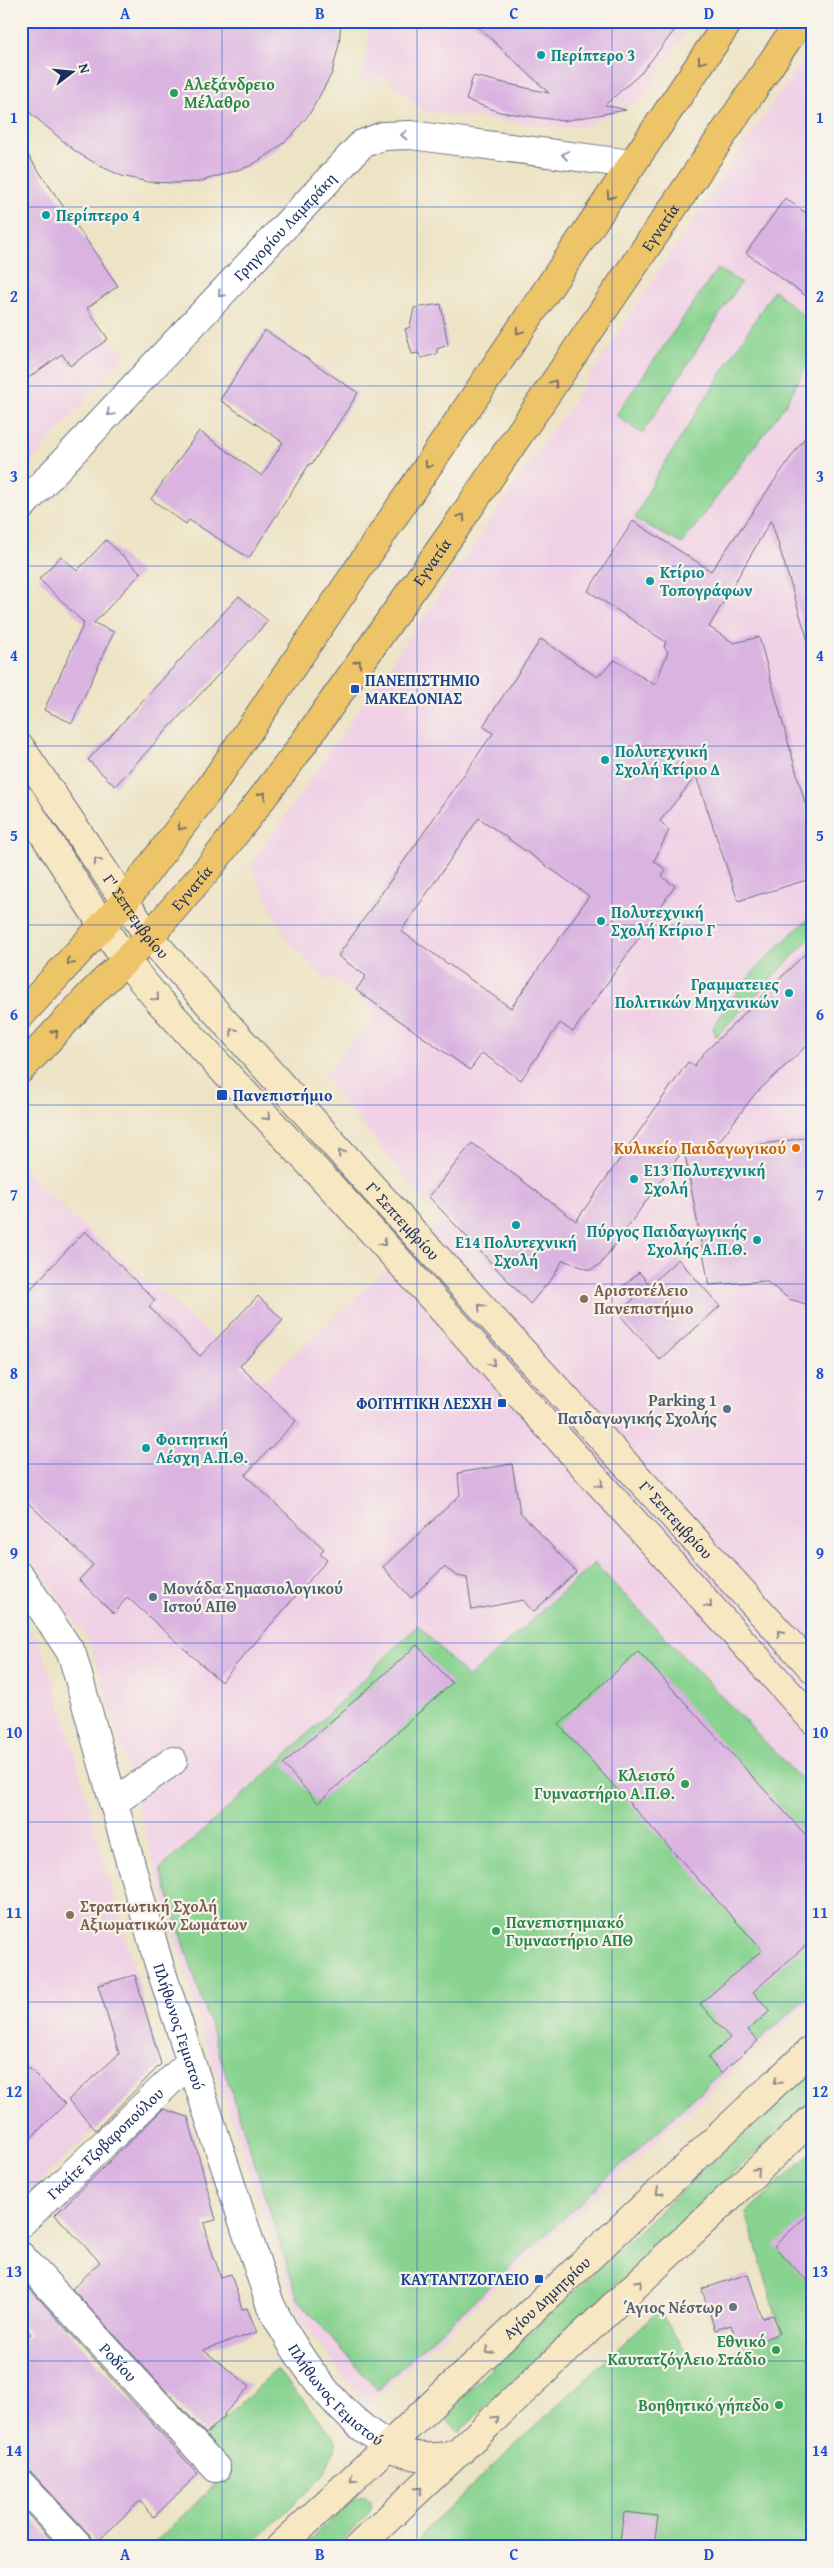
<svg xmlns="http://www.w3.org/2000/svg" width="834" height="2568" font-family="'Gentium Book Plus',serif">
<style>
.built{fill:#f0d0e5}
.green{fill:#88d390;stroke:#528177}
.building{fill:#dab3e1;fill-rule:evenodd}
.lines{fill:none;stroke-linecap:round;stroke-linejoin:round}
.minor-casing{stroke:#646e82;stroke-width:30}
.secondary-casing{stroke:#646e82;stroke-width:30}
.primary-casing{stroke:#646e82;stroke-width:30}
.minor{stroke:#fff;stroke-width:28}
.secondary{stroke:#f8e7c3;stroke-width:28}
.primary{stroke:#eec469;stroke-width:28}
.oneway{stroke:#7a7263}
.oneway2{stroke:#8d97ae}
.oneway3{stroke:#8a8b90}
.grid{fill:none;stroke:#1d4ed8;stroke-width:1;stroke-opacity:0.55}
.culture-dot{fill:#0f9aa8;stroke:#f7f3e8;stroke-width:2}
.leisure-dot{fill:#2e9e5b;stroke:#f7f3e8;stroke-width:2}
.transit-dot{fill:#1a4fb4;stroke:#f7f3e8;stroke-width:2}
.food-dot{fill:#e8710a;stroke:#f7f3e8;stroke-width:2}
.education-dot{fill:#8d6e63;stroke:#f7f3e8;stroke-width:2}
.service-dot{fill:#5c6f8a;stroke:#f7f3e8;stroke-width:2}
.worship-dot{fill:#6b7280;stroke:#f7f3e8;stroke-width:2}
.labels{text-anchor:middle;stroke-width:4.5;stroke-linejoin:round;paint-order:stroke}
.culture-label{font-size:16px;font-weight:bold;fill:#0d838f;stroke:#f7f3e8;text-anchor:start}
.leisure-label{font-size:16px;font-weight:bold;fill:#27864d;stroke:#f7f3e8;text-anchor:end}
.street-label{font-size:16px;fill:#1b2f5e;stroke:#f7f3e8}
.transit-label{font-size:16px;font-weight:bold;fill:#164399;stroke:#f7f3e8;text-anchor:start}
.food-label{font-size:16px;font-weight:bold;fill:#c56008;stroke:#f7f3e8;text-anchor:end}
.education-label{font-size:16px;font-weight:bold;fill:#785e54;stroke:#f7f3e8;text-anchor:start}
.service-label{font-size:16px;font-weight:bold;fill:#4e5e75;stroke:#f7f3e8;text-anchor:end}
.worship-label{font-size:16px;font-weight:bold;fill:#5b616d;stroke:#f7f3e8;text-anchor:end}
.neatline{fill:none;stroke:#1d4ed8;stroke-width:2}
.grid-label{font-size:16px;text-anchor:middle;font-weight:bold;fill:#1d4ed8}
</style>
<rect width="100%" height="100%" fill="#f7f3e8"/>
<filter id="ink" filterUnits="userSpaceOnUse"><feTurbulence type="fractalNoise" baseFrequency=".02" numOctaves="2"/><feDisplacementMap in="SourceGraphic" scale="10" xChannelSelector="R" yChannelSelector="G"/><feConvolveMatrix kernelMatrix="1 2 1 2 8 2 1 2 1" color-interpolation-filters="sRGB"/></filter>
<filter id="wash" filterUnits="userSpaceOnUse"><feTurbulence type="fractalNoise" baseFrequency=".0096" numOctaves="4" result="noise"/><feDisplacementMap in="SourceGraphic" scale="20" xChannelSelector="R" yChannelSelector="G"/><feGaussianBlur stdDeviation="1.12" result="paint"/><feColorMatrix in="noise" values="0 0 0 0 0 0 0 0 0 0 0 0 0 0 0 0 0 1.4 0 .05"/><feComposite in="paint" operator="in"/></filter>
<g filter="url(#wash)">
<rect width="100%" height="100%" fill="#ede3c5"/>
<g class="built">
<polygon points="370,21 693,21 641,100 588,125 560,128 424,111 382,74 375,82 360,80 368,46"/>
<polygon points="813,45 813,1998 366,2406 300,2318 205,2042 100,1673 89,1641 21,1542 21,1168 78,1222 265,1381 440,1221 324,1077 377,1013 332,976 327,981 287,940 251,865 576,397 701,207"/>
<polygon points="21,145 118,286 87,308 108,339 125,355 32,461 21,463"/>
<polygon points="21,1617 38,1639 59,1699 161,2064 21,2200"/>
</g>
<g class="green">
<polygon points="717,269 741,282 642,434 616,415"/>
<polygon points="774,290 808,320 807,365 784,407 682,544 635,519 654,480"/>
<path d="M813 915V935L716 1037 713 1028C742 980 770 952 813 915Z"/>
<polygon points="594,1563 813,1792 813,1993 721,2073 377,2390 298,2299 160,1869 276,1765 418,1625 468,1678"/>
<polygon points="813,2067 813,2095 806,2105 459,2432 442,2415"/>
<polygon points="813,2151 813,2547 415,2547 425,2530 659,2310 694,2365 782,2334 746,2213"/>
<polygon points="277,2370 337,2441 324,2475 249,2547 150,2547 230,2470 202,2439"/>
<polygon points="364,2495 371,2502 370,2513 335,2547 302,2547 353,2500"/>
</g>
<g id="blocks">
<g class="building">
<polygon points="21,21 341,21 339,44 332,73 310,113 293,134 274,151 250,166 199,182 175,183 148,182 122,176 98,165 75,151 21,105"/>
<polygon points="472,21 682,21 641,73 605,105 626,110 563,121 500,112 466,100 473,76 549,93"/>
<polygon points="21,145 118,286 87,308 108,339 70,366 62,354 21,383"/>
<polygon points="785,198 813,218 813,301 746,253"/>
<polygon points="441,304 448,345 437,349 437,354 421,358 419,353 412,354 405,329 410,327 414,308"/>
<polygon points="265,330 358,393 312,464 310,463 249,558 189,520 186,524 151,499 199,431 262,476 283,442 220,400"/>
<path d="M813 426V460L811 463 813 473V640L808 641 771 520 709 627 734 643 759 637 813 832V878L738 901 696 776 660 821 669 830 654 861 666 870 662 877 675 886 573 1032 560 1023 521 1080 482 1053 470 1070 356 990 366 976 338 956 493 733 483 726 541 639 597 677 615 660 655 685 668 652 664 647 666 642 588 591 633 521 711 571ZM479 818 589 896 511 1008 401 931Z"/>
<polygon points="106,540 141,573 94,623 114,632 72,723 44,710 84,623 39,579 61,556 77,571"/>
<polygon points="239,596 268,621 115,786 88,760"/>
<polygon points="813,946 813,1040 755,1094 711,1152 810,1137 813,1150 813,1306 789,1299 766,1281 709,1285 684,1149 600,1265 590,1270 563,1260 553,1277 530,1304 429,1197 472,1143 576,1221 688,1062 694,1066 704,1053"/>
<polygon points="85,1231 155,1300 149,1307 200,1356 258,1296 283,1320 240,1366 296,1421 245,1475 324,1549 320,1554 327,1560 221,1682 127,1597 114,1614 79,1580 93,1565 21,1496 21,1299"/>
<polygon points="678,1259 720,1306 660,1360 618,1313 634,1299 623,1287 639,1272 650,1285"/>
<polygon points="512,1464 520,1512 576,1572 533,1612 523,1600 472,1610 467,1578 457,1576 444,1567 411,1598 383,1567 460,1495 458,1473"/>
<polygon points="417,1645 452,1683 318,1803 283,1764"/>
<polygon points="638,1651 813,1843 813,1939 753,1992 770,2011 748,2030 758,2041 721,2073 708,2058 730,2038 700,2004 762,1950 559,1725"/>
<polygon points="135,1975 161,2064 96,2130 68,2100 119,2054 98,1985"/>
<polygon points="21,2060 65,2104 21,2148"/>
<polygon points="163,2109 188,2117 216,2220 204,2223 211,2249 221,2277 231,2274 242,2309 247,2308 257,2332 203,2350 250,2386 224,2414 225,2416 206,2434 72,2289 100,2262 55,2215"/>
<polygon points="813,2210 813,2287 774,2246"/>
<polygon points="748,2274 762,2318 773,2315 780,2333 739,2348 731,2325 715,2330 702,2289"/>
<polygon points="21,2279 198,2474 154,2517 140,2501 95,2544 91,2536 32,2473 21,2469 21,2343 31,2334 21,2323"/>
<polygon points="21,2507 58,2547 21,2547"/>
<polygon points="624,2512 658,2516 654,2547 619,2547"/>
</g>
</g>
</g>
<g filter="url(#ink)">
<use href="#blocks" fill-opacity="0" stroke="#646e82" stroke-width="1"/>
<g class="lines">
<g class="minor-casing">
<g id="minor">
<path id="s1" d="M21 507 362 144 383 136 411 135 631 164"/>
<path id="s2" d="M21 1577 72 1654 158 1961 270 2304C297 2358 335 2414 389 2446"/>
<polyline points="113,1803 173,1761"/>
<path id="s3" d="M21 2223 189 2063"/>
<path id="s4" d="M21 2256 216 2468"/>
<polyline points="21,2484 80,2547"/>
</g>
</g>
<g class="secondary-casing">
<g id="secondary">
<path id="s5" d="M21 748 149 937 374 1189 813 1669"/>
<polyline points="21,799 125,960 159,1001 350,1207 813,1720"/>
<path d="M389 2446C410 2458 437 2461 460 2452"/>
<path id="s6" d="M280 2547 813 2048"/>
<polyline points="358,2547 813,2118"/>
</g>
</g>
<g class="primary-casing">
<g id="primary">
<polyline points="21,1015 124,902 210,788 729,21"/>
<path id="s7" d="M21 1069 92 993 149 937 211 865 293 758 456 527 800 21"/>
</g>
</g>
<use href="#minor" class="minor"/>
<use href="#secondary" class="secondary"/>
<use href="#primary" class="primary"/>
</g>
<defs><path id="oneway-chevron" d="M-2-3.5L2.5 0L-2 3.5" fill="none" stroke-width="1.6" stroke-linecap="round" stroke-linejoin="round" transform="scale(1.25)"/></defs>
<g class="oneway">
<use href="#oneway-chevron" transform="translate(701 61) rotate(124)"/>
<use href="#oneway-chevron" transform="translate(610 196) rotate(124)"/>
<use href="#oneway-chevron" transform="translate(519 331) rotate(124)"/>
<use href="#oneway-chevron" transform="translate(554 383) rotate(-56)"/>
<use href="#oneway-chevron" transform="translate(428 465) rotate(124)"/>
<use href="#oneway-chevron" transform="translate(462 517) rotate(-56)"/>
<use href="#oneway-chevron" transform="translate(358 663) rotate(-54)"/>
<use href="#oneway-chevron" transform="translate(263 795) rotate(-51)"/>
<use href="#oneway-chevron" transform="translate(181 827) rotate(127)"/>
<use href="#oneway-chevron" transform="translate(70 962) rotate(132)"/>
<use href="#oneway-chevron" transform="translate(55 1033) rotate(-47)"/>
</g>
<g class="oneway2">
<use href="#oneway-chevron" transform="translate(404 135) rotate(-180)"/>
<use href="#oneway-chevron" transform="translate(565 155) rotate(-172)"/>
<use href="#oneway-chevron" transform="translate(221 294) rotate(133)"/>
<use href="#oneway-chevron" transform="translate(110 413) rotate(133)"/>
</g>
<g class="oneway3">
<use href="#oneway-chevron" transform="translate(97 861) rotate(-124)"/>
<use href="#oneway-chevron" transform="translate(156 998) rotate(49)"/>
<use href="#oneway-chevron" transform="translate(233 1031) rotate(-132)"/>
<use href="#oneway-chevron" transform="translate(267 1117) rotate(47)"/>
<use href="#oneway-chevron" transform="translate(341 1153) rotate(-132)"/>
<use href="#oneway-chevron" transform="translate(383 1243) rotate(48)"/>
<use href="#oneway-chevron" transform="translate(481 1307) rotate(-132)"/>
<use href="#oneway-chevron" transform="translate(492 1363) rotate(48)"/>
<use href="#oneway-chevron" transform="translate(600 1484) rotate(48)"/>
<use href="#oneway-chevron" transform="translate(709 1605) rotate(48)"/>
<use href="#oneway-chevron" transform="translate(780 1633) rotate(-132)"/>
<use href="#oneway-chevron" transform="translate(777 2081) rotate(137)"/>
<use href="#oneway-chevron" transform="translate(757 2171) rotate(-44)"/>
<use href="#oneway-chevron" transform="translate(659 2192) rotate(137)"/>
<use href="#oneway-chevron" transform="translate(639 2283) rotate(-44)"/>
<use href="#oneway-chevron" transform="translate(489 2351) rotate(137)"/>
<use href="#oneway-chevron" transform="translate(496 2419) rotate(-44)"/>
<use href="#oneway-chevron" transform="translate(353 2479) rotate(137)"/>
<use href="#oneway-chevron" transform="translate(419 2490) rotate(-43)"/>
</g>
</g>
<path class="grid" d="M222 21V2547M417 21V2547M612 21V2547M21 207H813M21 386H813M21 566H813M21 746H813M21 925H813M21 1105H813M21 1284H813M21 1464H813M21 1643H813M21 1822H813M21 2002H813M21 2182H813M21 2361H813"/>
<g class="culture-dot">
<circle cx="541" cy="55" r="5"/>
<circle cx="46" cy="215" r="5"/>
<circle cx="650" cy="581" r="5"/>
<circle cx="605" cy="760" r="5"/>
<circle cx="601" cy="921" r="5"/>
<circle cx="789" cy="993" r="5"/>
<circle cx="634" cy="1179" r="5"/>
<circle cx="516" cy="1225" r="5"/>
<circle cx="757" cy="1240" r="5"/>
<circle cx="146" cy="1448" r="5"/>
</g>
<g class="leisure-dot">
<circle cx="174" cy="93" r="5"/>
<circle cx="685" cy="1784" r="5"/>
<circle cx="496" cy="1931" r="5"/>
<circle cx="776" cy="2350" r="5"/>
<circle cx="779" cy="2405" r="5"/>
</g>
<g class="transit-dot">
<rect x="350" y="684" width="10" height="10" rx="2.5"/>
<rect x="216" y="1089" width="12" height="12" rx="2.5"/>
<rect x="497" y="1398" width="10" height="10" rx="2.5"/>
<rect x="534" y="2274" width="10" height="10" rx="2.5"/>
</g>
<circle class="food-dot" cx="796" cy="1148" r="5"/>
<g class="education-dot">
<circle cx="584" cy="1299" r="5"/>
<circle cx="70" cy="1915" r="5"/>
</g>
<g class="service-dot">
<circle cx="727" cy="1409" r="5"/>
<circle cx="153" cy="1597" r="5"/>
</g>
<circle class="worship-dot" cx="733" cy="2307" r="5"/>
<g class="labels">
<g class="culture-label">
<text x="551" y="61">Περίπτερο 3</text>
<text x="56" y="221">Περίπτερο 4</text>
<text x="660" y="578">Κτίριο<tspan x="660" dy="18">Τοπογράφων</tspan></text>
<text x="615" y="757">Πολυτεχνική<tspan x="615" dy="18">Σχολή Κτίριο Δ</tspan></text>
<text x="611" y="918">Πολυτεχνική<tspan x="611" dy="18">Σχολή Κτίριο Γ</tspan></text>
<text x="779" y="990" text-anchor="end">Γραμματειες<tspan x="779" dy="18">Πολιτικών Μηχανικών</tspan></text>
<text x="644" y="1176">Ε13 Πολυτεχνική<tspan x="644" dy="18">Σχολή</tspan></text>
<text x="747" y="1237" text-anchor="end">Πύργος Παιδαγωγικής<tspan x="747" dy="18">Σχολής Α.Π.Θ.</tspan></text>
<text x="516" y="1248" text-anchor="middle">E14 Πολυτεχνική<tspan x="516" dy="18">Σχολή</tspan></text>
<text x="156" y="1445">Φοιτητική<tspan x="156" dy="18">Λέσχη Α.Π.Θ.</tspan></text>
</g>
<g class="leisure-label">
<text x="184" y="90" text-anchor="start">Αλεξάνδρειο<tspan x="184" dy="18">Μέλαθρο</tspan></text>
<text x="675" y="1781">Κλειστό<tspan x="675" dy="18">Γυμναστήριο Α.Π.Θ.</tspan></text>
<text x="506" y="1928" text-anchor="start">Πανεπιστημιακό<tspan x="506" dy="18">Γυμναστήριο ΑΠΘ</tspan></text>
<text x="766" y="2347">Εθνικό<tspan x="766" dy="18">Καυτατζόγλειο Στάδιο</tspan></text>
<text x="769" y="2411">Βοηθητικό γήπεδο</text>
</g>
<g class="street-label">
<text dy="6" stroke="none"><textPath href="#s1" startOffset="385">Γρηγορίου Λαμπράκη</textPath></text>
<text dy="6" stroke="none"><textPath href="#s7" startOffset="1059">Εγνατία</textPath></text>
<text dy="6" stroke="none"><textPath href="#s7" startOffset="654">Εγνατία</textPath></text>
<text dy="6" stroke="none"><textPath href="#s7" startOffset="249">Εγνατία</textPath></text>
<text dy="6" stroke="none"><textPath href="#s5" startOffset="204">Γ' Σεπτεμβρίου</textPath></text>
<text dy="6" stroke="none"><textPath href="#s5" startOffset="609">Γ' Σεπτεμβρίου</textPath></text>
<text dy="6" stroke="none"><textPath href="#s5" startOffset="1014">Γ' Σεπτεμβρίου</textPath></text>
<text dy="6" stroke="none"><textPath href="#s2" startOffset="480">Πλήθωνος Γεμιστού</textPath></text>
<text dy="6" stroke="none"><textPath href="#s3" startOffset="116">Γκαίτε Τζοβαροπούλου</textPath></text>
<text dy="6" stroke="none"><textPath href="#s6" startOffset="365">Αγίου Δημητρίου</textPath></text>
<text dy="6" stroke="none"><textPath href="#s4" startOffset="144">Ροδίου</textPath></text>
<text dy="6" stroke="none"><textPath href="#s2" startOffset="885">Πλήθωνος Γεμιστού</textPath></text>
</g>
<g class="transit-label">
<text x="365" y="686">ΠΑΝΕΠΙΣΤΗΜΙΟ<tspan x="365" dy="18">ΜΑΚΕΔΟΝΙΑΣ</tspan></text>
<text x="233" y="1101">Πανεπιστήμιο</text>
<text x="492" y="1409" text-anchor="end">ΦΟΙΤΗΤΙΚΗ ΛΕΣΧΗ</text>
<text x="529" y="2285" text-anchor="end">ΚΑΥΤΑΝΤΖΟΓΛΕΙΟ</text>
</g>
<g class="food-label">
<text x="786" y="1154">Κυλικείο Παιδαγωγικού</text>
</g>
<g class="education-label">
<text x="594" y="1296">Αριστοτέλειο<tspan x="594" dy="18">Πανεπιστήμιο</tspan></text>
<text x="80" y="1912">Στρατιωτική Σχολή<tspan x="80" dy="18">Αξιωματικών Σωμάτων</tspan></text>
</g>
<g class="service-label">
<text x="717" y="1406">Parking 1<tspan x="717" dy="18">Παιδαγωγικής Σχολής</tspan></text>
<text x="163" y="1594" text-anchor="start">Μονάδα Σημασιολογικού<tspan x="163" dy="18">Ιστού ΑΠΘ</tspan></text>
</g>
<g class="worship-label">
<text x="723" y="2313">Άγιος Νέστωρ</text>
</g>
</g>
<rect width="834" height="2568" fill="none" stroke="#f7f3e8" stroke-width="55"/>
<g transform="translate(72 72) rotate(74)" stroke="#f7f3e8" stroke-width="4" paint-order="stroke">
<path d="M0-4L9 19L0 12L-9 19Z" fill="#1b2f5e"/>
<text y="-8" font-size="14" font-weight="bold" text-anchor="middle" fill="#1b2f5e">N</text>
</g>
<rect x="28" y="28" width="778" height="2512" class="neatline"/>
<g class="grid-label">
<text x="125" y="19">A</text>
<text x="320" y="19">B</text>
<text x="514" y="19">C</text>
<text x="709" y="19">D</text>
<text x="14" y="123">1</text>
<text x="820" y="123">1</text>
<text x="14" y="302">2</text>
<text x="820" y="302">2</text>
<text x="14" y="482">3</text>
<text x="820" y="482">3</text>
<text x="14" y="661">4</text>
<text x="820" y="661">4</text>
<text x="14" y="841">5</text>
<text x="820" y="841">5</text>
<text x="14" y="1020">6</text>
<text x="820" y="1020">6</text>
<text x="14" y="1200">7</text>
<text x="820" y="1200">7</text>
<text x="14" y="1379">8</text>
<text x="820" y="1379">8</text>
<text x="14" y="1559">9</text>
<text x="820" y="1559">9</text>
<text x="14" y="1738">10</text>
<text x="820" y="1738">10</text>
<text x="14" y="1918">11</text>
<text x="820" y="1918">11</text>
<text x="14" y="2097">12</text>
<text x="820" y="2097">12</text>
<text x="14" y="2277">13</text>
<text x="820" y="2277">13</text>
<text x="14" y="2456">14</text>
<text x="820" y="2456">14</text>
<text x="125" y="2560">A</text>
<text x="320" y="2560">B</text>
<text x="514" y="2560">C</text>
<text x="709" y="2560">D</text>
</g>
</svg>
